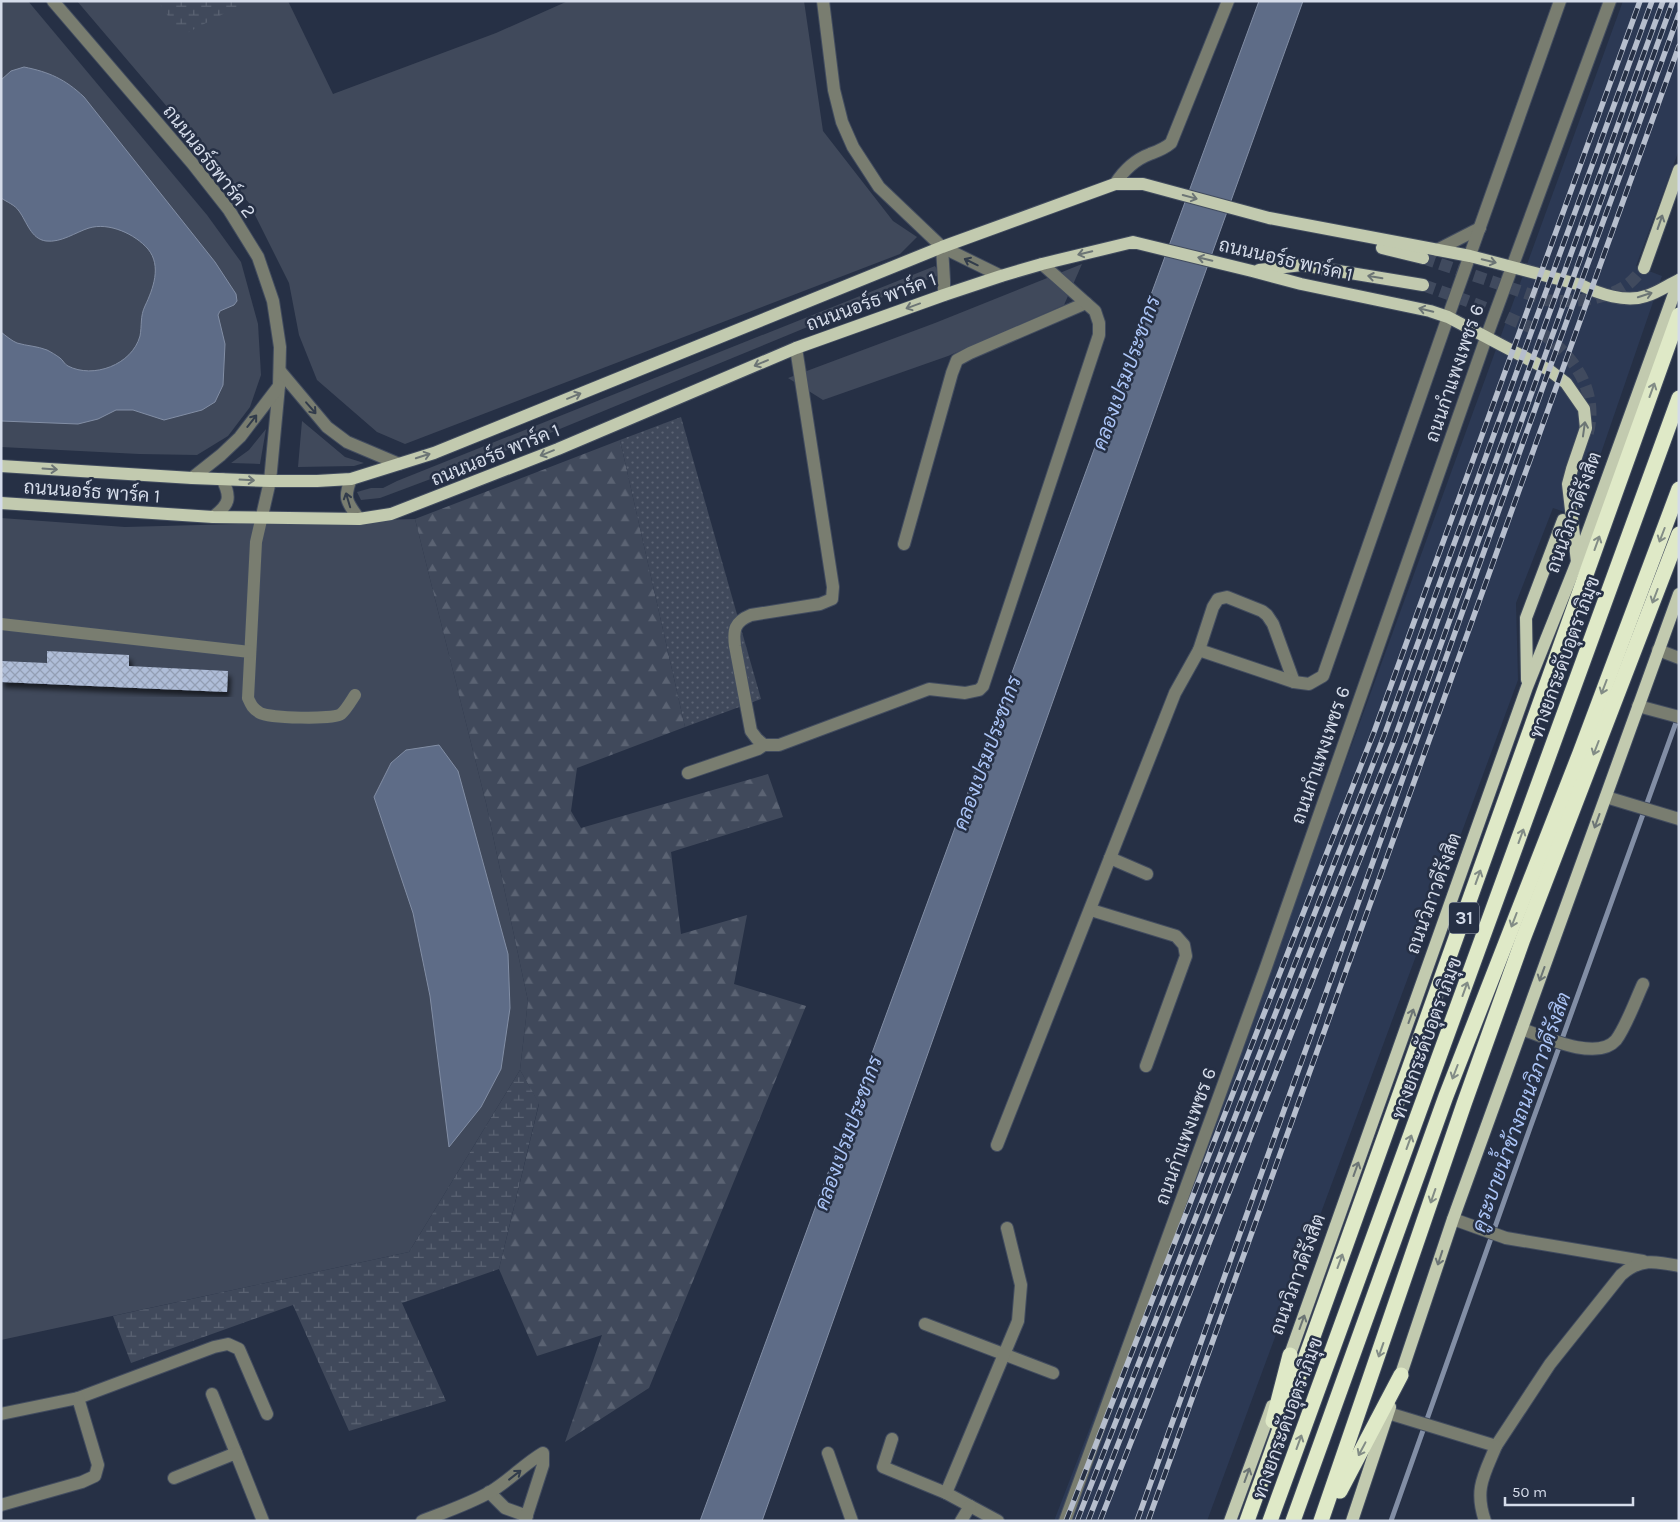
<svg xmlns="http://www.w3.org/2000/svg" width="1680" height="1522" font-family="Karla,Sarabun,sans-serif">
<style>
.built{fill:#2c3954}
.grass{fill:#40495b}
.forest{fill:url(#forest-firs)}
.wetland{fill:url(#wetland-marsh)}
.garden{fill:url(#garden-dots)}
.water{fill:#5e6c87;stroke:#828ea5}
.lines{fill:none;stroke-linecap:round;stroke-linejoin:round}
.stream{stroke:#828ea5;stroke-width:5}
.building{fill:url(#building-cross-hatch);filter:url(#shadow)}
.major-tunnel{stroke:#404a5e;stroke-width:12;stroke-dasharray:12 6;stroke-linecap:butt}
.minor-casing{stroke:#424c5f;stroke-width:14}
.major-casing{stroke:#424c5f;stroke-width:14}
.highway-casing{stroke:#424c5f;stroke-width:17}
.minor{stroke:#797d70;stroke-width:12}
.major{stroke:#c2caaf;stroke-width:12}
.highway{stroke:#dfe9c7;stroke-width:15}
.rail-casing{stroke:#b6becd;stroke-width:5.5}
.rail{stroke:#263045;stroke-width:4;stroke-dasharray:11;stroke-linecap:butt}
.oneway{stroke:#6c7575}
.oneway2{stroke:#323c4b}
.oneway3{stroke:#828c86}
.labels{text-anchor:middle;stroke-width:5;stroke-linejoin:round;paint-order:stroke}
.shield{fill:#263045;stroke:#a0a8b8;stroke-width:1}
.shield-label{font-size:18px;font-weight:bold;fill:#d5dcea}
.street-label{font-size:19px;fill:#d5dcea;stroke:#263045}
.water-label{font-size:20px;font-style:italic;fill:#acc5f7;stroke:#263045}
</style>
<defs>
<pattern id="forest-firs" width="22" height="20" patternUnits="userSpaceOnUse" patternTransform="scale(1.25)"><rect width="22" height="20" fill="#40495b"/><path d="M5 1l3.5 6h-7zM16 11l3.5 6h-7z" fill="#5b6373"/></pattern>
<pattern id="wetland-marsh" width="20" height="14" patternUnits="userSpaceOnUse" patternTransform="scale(1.25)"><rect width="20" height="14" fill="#40495b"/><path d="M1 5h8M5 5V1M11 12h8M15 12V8" fill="none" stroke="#5b6373"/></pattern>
<pattern id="garden-dots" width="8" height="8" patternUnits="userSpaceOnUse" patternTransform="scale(1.25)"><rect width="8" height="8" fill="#40495b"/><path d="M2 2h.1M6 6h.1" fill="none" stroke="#5b6373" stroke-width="1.8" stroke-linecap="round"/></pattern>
<pattern id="building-cross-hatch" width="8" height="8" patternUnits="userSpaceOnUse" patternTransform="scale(1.25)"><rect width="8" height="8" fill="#afbdd8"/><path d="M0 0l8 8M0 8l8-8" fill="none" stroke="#939eb4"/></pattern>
<filter id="shadow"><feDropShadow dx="3" dy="5.5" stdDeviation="2.5" flood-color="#0009"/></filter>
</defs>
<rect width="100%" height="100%" fill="#263045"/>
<polygon class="built" points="1623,1 1679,1 1679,150 1636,266 1662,276 1579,517 1553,508 1516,603 1518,680 1207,1521 1054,1521 1340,777"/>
<g class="grass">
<polygon points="1,1 28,1 207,215 241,262 258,324 261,375 250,407 228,436 197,455 139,454 1,447"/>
<polygon points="77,1 288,1 333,94 496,33 568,1 804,1 823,131 893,221 917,237 900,254 405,444 377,432 317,380 299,335 289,283 249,203"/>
<polygon points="1082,264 1064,305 948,356 823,400 788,378 935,323"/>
<polygon points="935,266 938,271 937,276 822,321 516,447 380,498 361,500 357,492 371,488 383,488 397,481"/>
<polygon points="302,421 345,457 364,463 354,466 298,467"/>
<polygon points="266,429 260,464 231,463 249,450"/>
<polygon points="1,518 125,527 415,519 486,803 528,1001 520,1070 409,1252 1,1340"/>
</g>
<polygon class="forest" points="620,440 685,727 577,768 571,811 581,828 768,774 783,817 671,852 681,934 747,915 734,984 806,1006 649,1388 565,1442 602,1335 537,1356 499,1269 539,1104 520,1070 528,1001 486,803 415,519"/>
<g class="wetland">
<polygon points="158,1 248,1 181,36"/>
<polygon points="520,1070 539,1103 499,1269 402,1303 446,1401 349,1431 293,1305 131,1363 113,1316 409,1252"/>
</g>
<polygon class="garden" points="681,417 761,699 685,727 620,440"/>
<g class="water">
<polygon points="1259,1 1303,1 1192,309 762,1521 700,1521"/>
<path d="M24 67C49 72 65 79 84 97L215 262 236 294 237 301 234 305 220 311 218 315 225 344 223 385 215 402 202 410 164 420 133 410H116L98 419 78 424 1 421V332C6 336 12 341 17 343 27 346 37 346 47 350 51 352 56 355 60 358 63 360 64 364 68 366 93 379 132 365 140 336 142 326 140 316 145 306 153 289 162 266 148 249 135 234 109 222 89 228 76 232 61 243 46 241 31 239 27 222 19 211 15 205 7 202 1 198V80L11 71Z"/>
<polygon points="439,745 458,771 508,954 510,1008 501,1069 481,1107 449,1147 430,996 413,913 374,797 391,763 406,750"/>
</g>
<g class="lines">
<polyline class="stream" points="1391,1521 1530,1128 1678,717"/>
</g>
<polygon class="building" points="47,651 129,655 129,666 228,671 227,692 1,682 1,661 47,663"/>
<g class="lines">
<g class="major-tunnel">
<path d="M1423 258 1546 300C1571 303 1606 300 1627 285 1634 280 1639 273 1644 268"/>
<path d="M1423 285C1454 296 1483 306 1513 320 1522 324 1532 327 1540 332 1575 356 1600 393 1587 436"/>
</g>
<g class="minor-casing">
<g id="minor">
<path d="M53 1 192 163 229 210 258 257 273 301 280 347 279 386 270 481 256 542 248 698C251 705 253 709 260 713 269 718 333 720 341 714 346 710 351 701 355 695"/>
<polyline points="823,1 834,90 842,122 853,147 879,187 942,247 1001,276"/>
<path d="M1115 184C1124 170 1134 160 1150 154 1158 151 1164 149 1171 143L1228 1"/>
<polyline points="942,247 944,280 944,295"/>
<polyline points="1437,250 1480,228"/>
<polyline points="280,371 327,427 347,442 399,464"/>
<polyline points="192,478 221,455 240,437 279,386"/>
<path d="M351 479C343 499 347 502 359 519"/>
<path d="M213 517C229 505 232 498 222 479"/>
<polyline points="904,544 952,373 957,360 970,353 1086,303"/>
<polyline points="1,624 250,652"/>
<polyline points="1199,650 1213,607 1218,599 1227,597 1262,611 1267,615 1273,624 1294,682"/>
<polyline points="1658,650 1679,658"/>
<polyline points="1638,706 1679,717"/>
<path d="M764 745 757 739 751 731 735 646C733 630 734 622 751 615L820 604 832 599 833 587 796 348"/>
<polyline points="688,773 758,749 764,745 779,745 929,689 965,693 979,690 983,686 1099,335 1099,323 1095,311 1042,264"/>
<polyline points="1606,797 1679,819"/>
<polyline points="1110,858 1147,874"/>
<polyline points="1091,910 1176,936 1184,945 1186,956 1146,1066"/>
<path d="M1522 1029C1544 1037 1597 1062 1616 1040 1626 1027 1636 999 1643 984"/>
<polyline points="997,1145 1175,693 1199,650 1294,682 1309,684 1323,676 1448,317 1560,1"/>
<polyline points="1453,1219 1506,1238 1643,1261"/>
<polyline points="925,1324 1053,1373"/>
<polyline points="212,1394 236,1453"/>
<polyline points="78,1398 214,1347 228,1344 239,1349 267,1414"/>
<path d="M1388 1413 1496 1446 1550 1364 1621 1275C1640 1258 1655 1261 1679 1266"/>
<polyline points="1,1414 78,1398 98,1465 95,1476 82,1482 1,1505"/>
<polyline points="892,1439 883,1467 946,1493 998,1521"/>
<polyline points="828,1453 852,1521"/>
<polyline points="174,1478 236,1453 263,1521"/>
<polyline points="489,1492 505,1508 527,1516"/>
<polyline points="946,1493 1018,1321 1021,1285 1007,1228"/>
<path d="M422 1521C445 1512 469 1504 490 1492 509 1481 524 1464 543 1453V1465L525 1521"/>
<polyline points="961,1521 970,1506"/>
<polyline points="1065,1521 1266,967 1486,338 1610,1"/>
<path d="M1485 1521C1474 1489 1484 1475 1496 1446"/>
</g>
</g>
<g class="major-casing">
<g id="major">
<polyline points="1382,248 1423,258"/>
<polyline points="1644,268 1679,170"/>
<polyline points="1259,270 1302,265 1423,285"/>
<path d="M1 466 192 478 270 481H317L351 479 434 453 942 247 1115 184H1143L1269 218 1470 256 1581 285C1599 294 1626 303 1646 296 1657 293 1668 285 1679 280"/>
<polyline points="1,503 213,517 359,519 391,514 558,449 796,348 944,295 1001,276 1042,264 1133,242 1252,271 1301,284 1430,311 1448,317 1549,370 1566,383 1584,409 1586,428 1572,469 1568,484 1577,562"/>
<polyline points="1527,680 1526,618 1563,520"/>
<polyline points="1287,1363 1527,687 1577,562 1679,280"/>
<polyline points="1398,1383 1453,1219 1679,594"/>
<polyline points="1230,1521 1272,1406"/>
<polyline points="1352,1521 1390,1407"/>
</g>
</g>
<g class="highway-casing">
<g id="highway">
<polyline points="1273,1421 1290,1355"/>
<polyline points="1340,1491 1401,1375"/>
<polyline points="1247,1521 1679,315"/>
<polyline points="1270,1521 1679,398"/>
<polyline points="1293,1521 1446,1096 1580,753 1679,489"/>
<polyline points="1321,1521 1464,1104 1523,939 1679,534"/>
</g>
</g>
<use href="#minor" class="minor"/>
<use href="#major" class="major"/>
<use href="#highway" class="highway"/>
<g class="rail-casing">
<g id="rail">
<polyline points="1066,1521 1374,732 1640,1"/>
<polyline points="1077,1521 1384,736 1652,1"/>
<polyline points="1088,1521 1394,740 1663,1"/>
<polyline points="1100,1521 1405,744 1673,1"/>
<polyline points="1137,1521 1549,370 1679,14"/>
<polyline points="1148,1521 1679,46"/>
</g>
</g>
<use href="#rail" class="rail"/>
</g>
<defs><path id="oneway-shaft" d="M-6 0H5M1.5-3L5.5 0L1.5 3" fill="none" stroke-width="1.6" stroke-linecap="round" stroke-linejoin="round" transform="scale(1.25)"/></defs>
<g class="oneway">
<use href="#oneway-shaft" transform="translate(1190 197) rotate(15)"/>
<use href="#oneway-shaft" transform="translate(1660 222) rotate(-71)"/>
<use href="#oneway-shaft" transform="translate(1085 253) rotate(166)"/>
<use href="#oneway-shaft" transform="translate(1205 259) rotate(-167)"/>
<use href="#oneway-shaft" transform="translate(1489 261) rotate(14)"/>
<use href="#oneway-shaft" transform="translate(1375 277) rotate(-171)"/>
<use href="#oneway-shaft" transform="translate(1645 295) rotate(-18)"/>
<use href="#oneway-shaft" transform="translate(913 306) rotate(160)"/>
<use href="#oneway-shaft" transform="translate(1426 310) rotate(-166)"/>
<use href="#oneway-shaft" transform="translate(761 363) rotate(157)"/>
<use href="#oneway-shaft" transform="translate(574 396) rotate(-22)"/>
<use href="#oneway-shaft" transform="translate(1584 429) rotate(-82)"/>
<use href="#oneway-shaft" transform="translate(547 453) rotate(158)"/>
<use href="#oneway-shaft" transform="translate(423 456) rotate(-18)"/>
<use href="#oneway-shaft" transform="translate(50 469) rotate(4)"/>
<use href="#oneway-shaft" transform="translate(247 480) rotate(3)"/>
<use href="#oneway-shaft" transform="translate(1597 821) rotate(110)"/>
<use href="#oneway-shaft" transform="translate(1542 974) rotate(110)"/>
<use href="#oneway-shaft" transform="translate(1411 1016) rotate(-70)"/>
<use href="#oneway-shaft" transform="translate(1356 1169) rotate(-70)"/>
<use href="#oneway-shaft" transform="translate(1440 1258) rotate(108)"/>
<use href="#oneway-shaft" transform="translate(1302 1322) rotate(-70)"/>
<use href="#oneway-shaft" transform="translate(1247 1475) rotate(-70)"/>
</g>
<g class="oneway2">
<use href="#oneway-shaft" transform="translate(971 262) rotate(-154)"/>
<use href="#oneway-shaft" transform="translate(311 408) rotate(49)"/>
<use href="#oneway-shaft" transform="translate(252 421) rotate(-52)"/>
<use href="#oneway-shaft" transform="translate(348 500) rotate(-107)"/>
<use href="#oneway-shaft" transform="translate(515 1475) rotate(-38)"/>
</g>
<g class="oneway3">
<use href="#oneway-shaft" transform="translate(1652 390) rotate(-70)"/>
<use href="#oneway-shaft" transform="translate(1662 535) rotate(111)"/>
<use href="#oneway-shaft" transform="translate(1597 543) rotate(-70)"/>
<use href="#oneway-shaft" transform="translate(1655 596) rotate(111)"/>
<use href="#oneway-shaft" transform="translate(1604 687) rotate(111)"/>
<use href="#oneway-shaft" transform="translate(1596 748) rotate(111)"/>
<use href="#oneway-shaft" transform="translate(1521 836) rotate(-70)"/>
<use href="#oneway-shaft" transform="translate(1478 877) rotate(-70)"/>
<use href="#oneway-shaft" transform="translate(1514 920) rotate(111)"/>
<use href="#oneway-shaft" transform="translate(1465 989) rotate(-70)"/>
<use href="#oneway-shaft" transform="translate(1455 1072) rotate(111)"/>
<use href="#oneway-shaft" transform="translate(1409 1142) rotate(-70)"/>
<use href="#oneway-shaft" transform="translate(1433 1196) rotate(109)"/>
<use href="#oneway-shaft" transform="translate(1340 1261) rotate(-70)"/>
<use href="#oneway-shaft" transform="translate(1381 1350) rotate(109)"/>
<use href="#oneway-shaft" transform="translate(1299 1442) rotate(-70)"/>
<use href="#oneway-shaft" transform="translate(1362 1449) rotate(118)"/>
</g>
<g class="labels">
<rect class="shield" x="1449" y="902.5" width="30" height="31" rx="4"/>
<g class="shield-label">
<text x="1464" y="924">31</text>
</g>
<g class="street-label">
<text transform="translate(210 161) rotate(52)" y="7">ถนนนอร์ธพาร์ค 2</text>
<text transform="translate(1286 259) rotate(13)" y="7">ถนนนอร์ธ พาร์ค 1</text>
<text transform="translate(871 301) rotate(-20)" y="7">ถนนนอร์ธ พาร์ค 1</text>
<text transform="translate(1454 373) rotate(-71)" y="7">ถนนกำแพงเพชร 6</text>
<text transform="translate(495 454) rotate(-22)" y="7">ถนนนอร์ธ พาร์ค 1</text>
<text transform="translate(92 491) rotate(4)" y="7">ถนนนอร์ธ พาร์ค 1</text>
<text transform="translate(1573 512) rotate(-70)" y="7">ถนนวิภาวดีรังสิต</text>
<text transform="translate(1564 657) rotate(-70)" y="7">ทางยกระดับอุตราภิมุข</text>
<text transform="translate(1320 755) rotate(-71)" y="7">ถนนกำแพงเพชร 6</text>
<text transform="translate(1433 893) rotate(-70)" y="7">ถนนวิภาวดีรังสิต</text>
<text transform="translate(1426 1038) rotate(-70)" y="7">ทางยกระดับอุตราภิมุข</text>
<text transform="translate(1185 1136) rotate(-70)" y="7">ถนนกำแพงเพชร 6</text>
<text transform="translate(1297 1274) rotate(-70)" y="7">ถนนวิภาวดีรังสิต</text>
<text transform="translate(1287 1418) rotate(-70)" y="7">ทางยกระดับอุตราภิมุข</text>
</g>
<g class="water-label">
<text transform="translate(1126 373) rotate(-70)" y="7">คลองเปรมประชากร</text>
<text transform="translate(987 753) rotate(-70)" y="7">คลองเปรมประชากร</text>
<text transform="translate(1521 1112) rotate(-70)" y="7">คูระบายน้ำข้างถนนวิภาวดีรังสิต</text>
<text transform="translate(848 1133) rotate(-70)" y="7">คลองเปรมประชากร</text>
</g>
</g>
<rect width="1680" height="1522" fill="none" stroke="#d5dcea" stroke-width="5"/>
<path d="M1505 1497v8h128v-8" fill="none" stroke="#d5dcea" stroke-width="2.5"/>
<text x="1512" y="1497" font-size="15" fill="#d5dcea" stroke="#263045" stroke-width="4" paint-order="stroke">50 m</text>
</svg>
